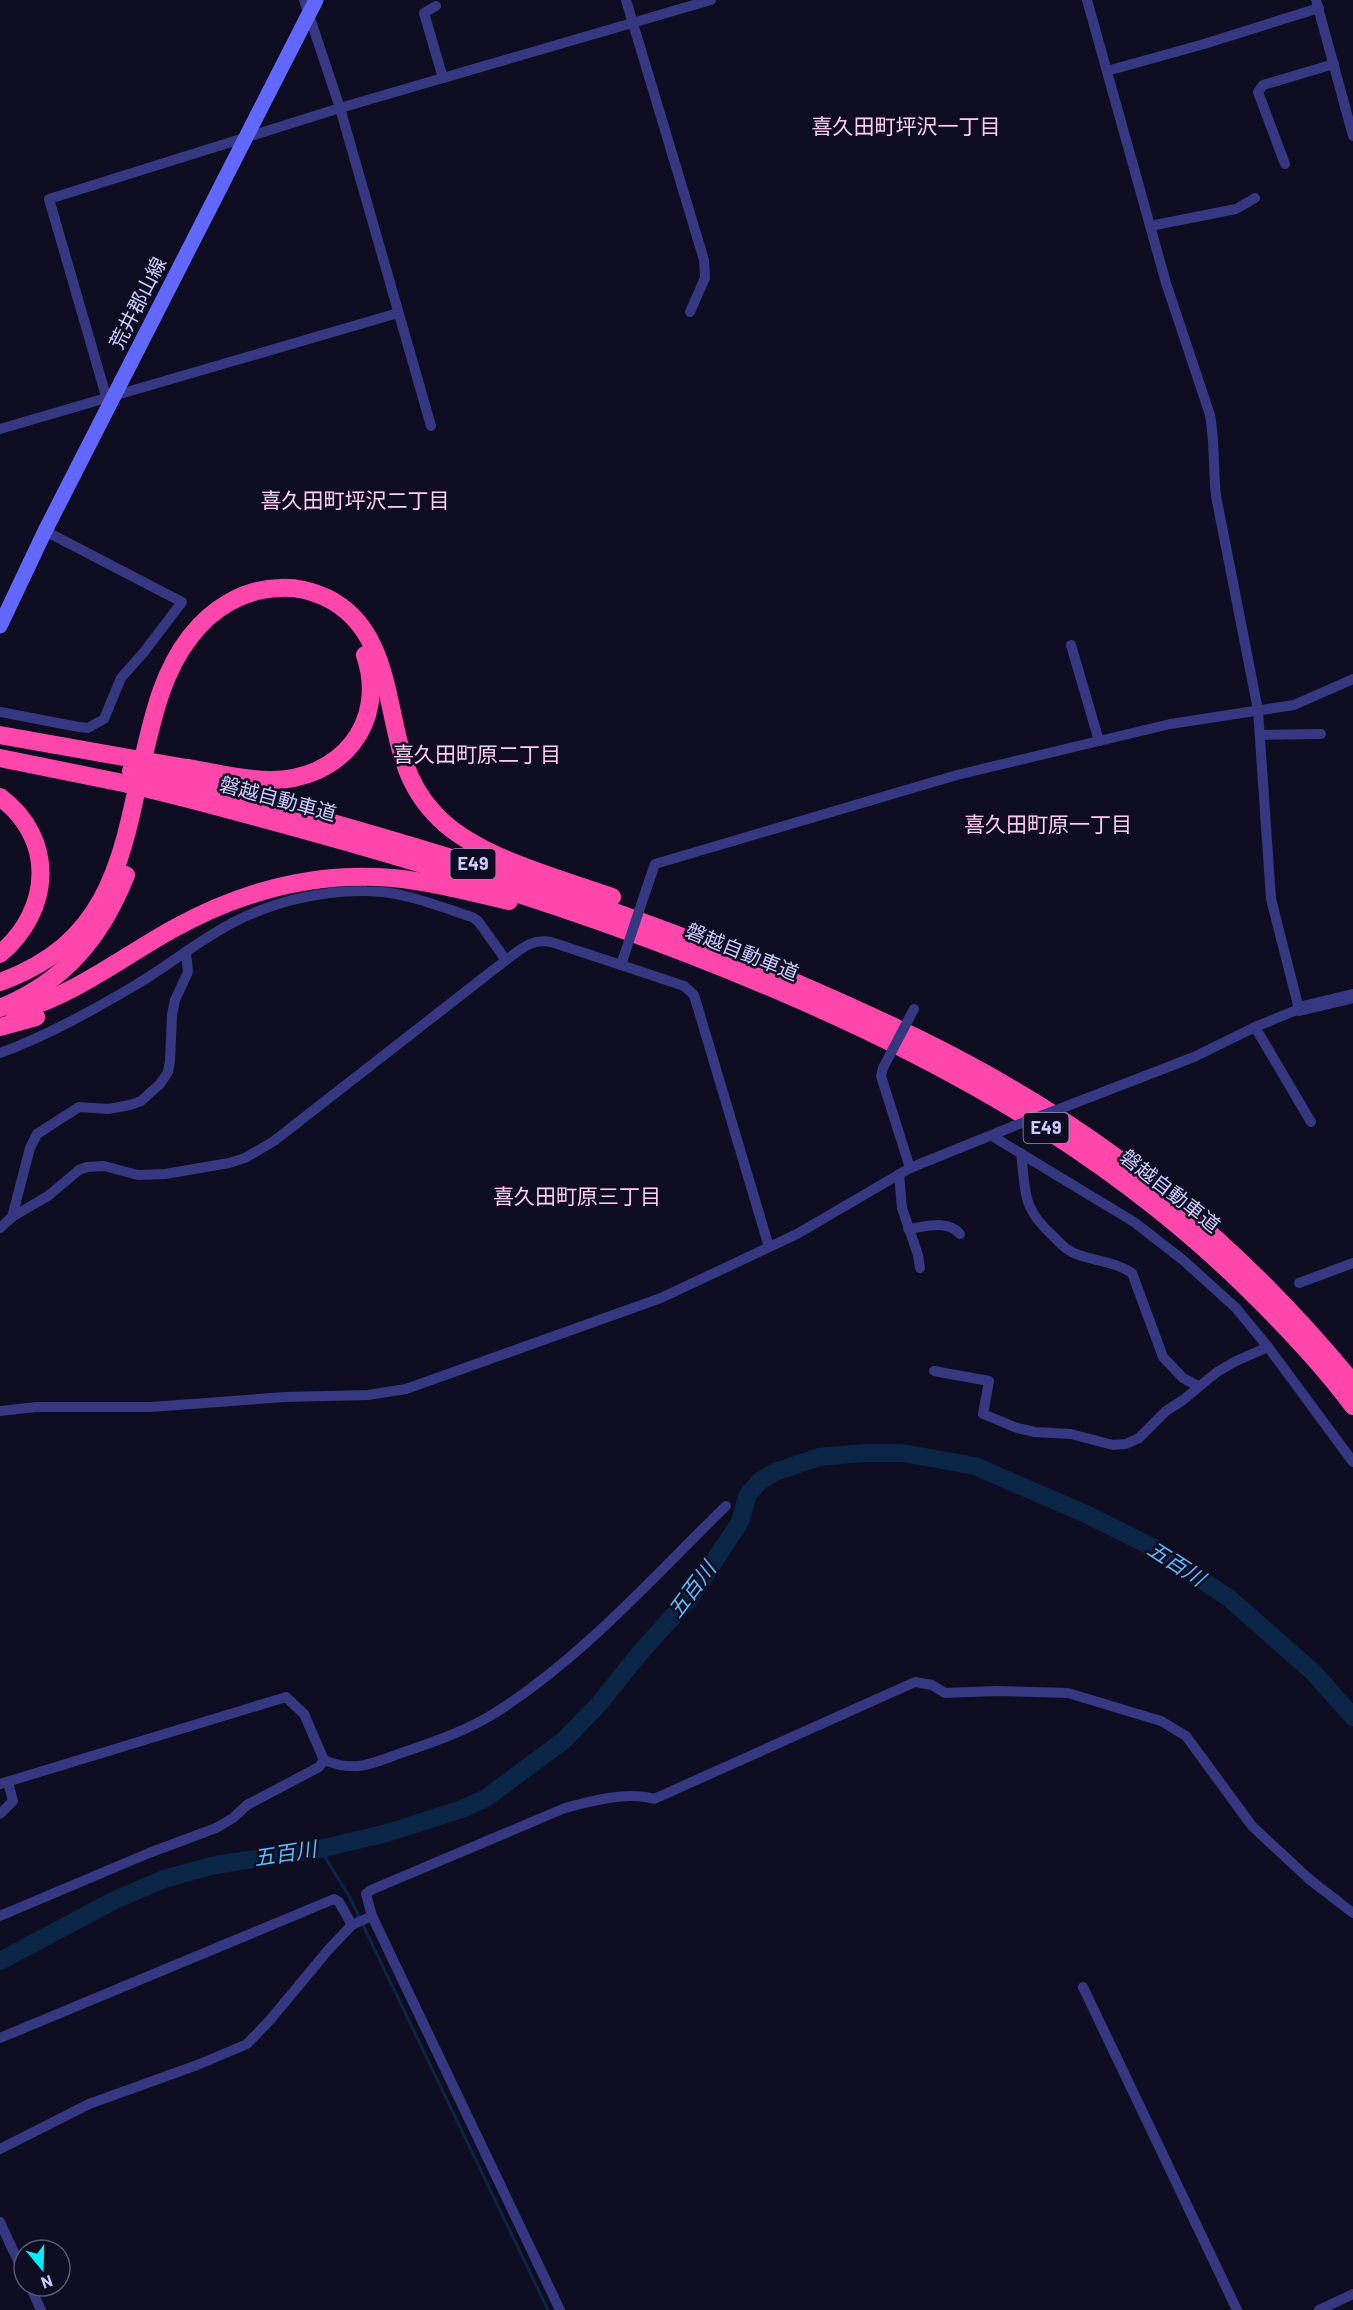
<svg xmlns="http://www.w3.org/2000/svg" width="1353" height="2310" font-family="Barlow,'Noto Sans JP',sans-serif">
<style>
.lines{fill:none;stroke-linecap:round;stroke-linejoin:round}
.stream{stroke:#0a2545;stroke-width:3}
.river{stroke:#0a2545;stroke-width:18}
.minor{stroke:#353781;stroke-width:10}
.tertiary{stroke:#353781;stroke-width:14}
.secondary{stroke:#6268ff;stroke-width:15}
.motorway{stroke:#ff46ab;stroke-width:18}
.minor-bridge{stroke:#353781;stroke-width:10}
.motorway-bridge{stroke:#ff46ab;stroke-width:18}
.labels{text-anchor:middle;stroke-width:5;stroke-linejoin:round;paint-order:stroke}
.shield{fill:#0e0c20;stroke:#9492bc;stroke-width:1.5}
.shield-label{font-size:18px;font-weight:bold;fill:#cdcbff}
.street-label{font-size:20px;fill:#cdcbff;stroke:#0e0c20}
.neighbourhood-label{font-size:21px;fill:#ffcdf0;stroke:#0e0c20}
.water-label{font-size:21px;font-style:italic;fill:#59bdff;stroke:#0e0c20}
</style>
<rect width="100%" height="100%" fill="#0e0c20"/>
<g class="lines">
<polyline class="stream" points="320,1849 349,1896 548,2310"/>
<polyline class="river" points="0,1961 115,1900 164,1879 215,1865 320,1849 387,1833 462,1809 486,1798 563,1741 599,1704 639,1654 692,1595 740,1522 748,1494 760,1481 775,1472 819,1457 863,1453 903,1453 975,1466 1088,1515 1152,1547 1182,1567 1229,1598 1314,1673 1353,1717"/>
<g class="minor">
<polyline points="304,0 340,108 431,426"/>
<polyline points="626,0 704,260 705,278 690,312"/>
<polyline points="1316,0 1353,136"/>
<polyline points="436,6 424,13 443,78"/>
<polyline points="1107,71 1204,44 1319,8"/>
<polyline points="1285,164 1258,92 1263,85 1334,64"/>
<polyline points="1150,226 1236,209 1255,198"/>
<polyline points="106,396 49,199 340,108 711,0"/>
<polyline points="0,429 398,313"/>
<polyline points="1071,645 1099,741"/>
<polyline points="0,712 79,727 88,728 104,719 121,678 144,652 182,602 45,531"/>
<polyline points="1260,735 1321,734"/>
<polyline points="646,890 655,864 957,775 1170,724 1294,705 1353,679"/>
<polyline points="621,965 684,986 694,995 769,1247"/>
<polyline points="1255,1027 1311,1122"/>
<path d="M0 1053C47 1036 91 1011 134 986 168 966 199 940 234 922 273 902 322 890 366 891 402 891 438 906 472 917L478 921 506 960"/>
<polyline points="883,1068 881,1076 910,1168"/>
<path d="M1067 1106 1194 1057 1255 1027 1299 1009 1271 899 1258 710 1216 496C1213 469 1215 441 1210 415L1166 283 1087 0"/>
<polyline points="992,1136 1134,1222 1183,1260 1236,1308 1268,1347 1353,1462"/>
<path d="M1021 1153C1026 1192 1021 1207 1053 1236 1061 1244 1068 1252 1079 1255 1096 1261 1116 1262 1132 1273L1163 1357 1183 1378 1198 1386"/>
<polyline points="899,1174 902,1208 918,1255 920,1268"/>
<polyline points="12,1217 30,1148 37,1134 79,1107 108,1109 130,1105 141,1101 160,1084 168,1072 170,1061 172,1015 175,1000 188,972 186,952"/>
<path d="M0 1228 12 1217 48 1196 79 1170 87 1167 104 1166 138 1175 165 1174 229 1163 245 1158 274 1141 506 960C521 949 532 938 551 942L621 965 623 959"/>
<path d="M908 1229C925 1227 948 1219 960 1234"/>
<polyline points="1299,1283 1353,1263"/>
<polyline points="934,1371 989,1381 983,1414 1017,1428 1035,1432 1071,1434 1113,1445 1126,1444 1139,1438 1166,1411 1183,1400 1217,1372 1236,1361 1268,1347"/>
<polyline points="0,1411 36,1407 151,1407 285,1397 368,1395 406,1389 661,1298 797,1234 910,1168 1014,1126"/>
<path d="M324 1760C358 1774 374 1762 407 1751 436 1741 468 1730 495 1713 583 1657 652 1578 726 1506"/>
<polyline points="0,1784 286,1697 304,1714 324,1760 319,1767 247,1805 233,1818 216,1828 149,1853 0,1916"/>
<polyline points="0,1814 13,1801 8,1782"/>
<polyline points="1083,1987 1237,2310"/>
<polyline points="0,2038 334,1899 339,1902 352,1925"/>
<polyline points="0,2149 89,2104 200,2064 247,2044 270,2020 329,1949 352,1925 372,1916"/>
<polyline points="0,2222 24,2274"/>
<polyline points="30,2286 41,2310"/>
<path d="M560 2310 372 1916 366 1894 371 1890 565 1808C591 1801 627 1791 654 1799L915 1682 932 1685 945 1693 996 1691 1068 1693 1161 1721 1186 1736 1252 1826 1309 1879 1353 1913"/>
<polyline points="1319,2310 1353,2294"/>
</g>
<polyline class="tertiary" points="1299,1009 1353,996"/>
<polyline class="secondary" points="0,626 45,531 316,0"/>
<g class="motorway">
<polyline points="0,735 135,759"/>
<polyline points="0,758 128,784"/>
<path d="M187 768C214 772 242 780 269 780 340 781 388 723 365 655"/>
<path d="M185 782C389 837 589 895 785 978 881 1019 978 1064 1065 1122 1175 1194 1270 1282 1353 1383"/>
<path d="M0 797C56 839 52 910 0 954"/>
<path d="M181 797C354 842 525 891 691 955 901 1037 1099 1138 1259 1300 1292 1333 1325 1368 1353 1406"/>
<path d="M0 982C111 942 122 858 144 755 154 713 163 672 190 637 212 608 244 589 280 588 296 587 311 591 325 597 389 627 385 703 404 761 410 780 420 798 434 813 473 857 557 877 612 897"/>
<path d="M0 1008C64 982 101 938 126 875"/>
<path d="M14 1012C73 996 118 960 171 930 239 892 314 871 393 878 432 882 470 892 509 901"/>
<polyline points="0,1027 36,1017"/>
</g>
<g class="minor-bridge">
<polyline points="623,959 646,890"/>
<polyline points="883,1068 914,1009"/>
<polyline points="1014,1126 1067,1106"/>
</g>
<g class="motorway-bridge">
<polyline points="135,759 187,768"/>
<polyline points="131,771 185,782"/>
<polyline points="128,784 181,797"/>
</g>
</g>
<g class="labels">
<g class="shield">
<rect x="450.5" y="849" width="45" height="30" rx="4.5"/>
<rect x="1023.5" y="1113" width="45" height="30" rx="4.5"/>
</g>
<g class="shield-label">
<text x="473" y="870">E49</text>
<text x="1046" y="1134">E49</text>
</g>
<g class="street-label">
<text transform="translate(138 303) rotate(-63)" y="7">荒井郡山線</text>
<text transform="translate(278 799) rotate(15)" y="7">磐越自動車道</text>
<text transform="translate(742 952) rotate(22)" y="7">磐越自動車道</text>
<text transform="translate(1170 1191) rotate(38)" y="7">磐越自動車道</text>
</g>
<g class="neighbourhood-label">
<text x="906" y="134">喜久田町坪沢一丁目</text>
<text x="355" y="508">喜久田町坪沢二丁目</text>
<text x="477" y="762">喜久田町原二丁目</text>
<text x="1048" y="832">喜久田町原一丁目</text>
<text x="577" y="1204">喜久田町原三丁目</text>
</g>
<g class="water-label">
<text transform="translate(1176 1564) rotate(33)" y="7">五百川</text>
<text transform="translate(692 1590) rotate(-53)" y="7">五百川</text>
<text transform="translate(285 1854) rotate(-9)" y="7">五百川</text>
</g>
</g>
<g transform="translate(42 2268) rotate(161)"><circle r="28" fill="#0e0c20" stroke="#5a5879" stroke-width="1.5"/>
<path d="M0-4.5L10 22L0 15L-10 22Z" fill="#00eef6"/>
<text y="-9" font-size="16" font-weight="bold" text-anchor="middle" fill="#cdcbff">N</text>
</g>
</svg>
